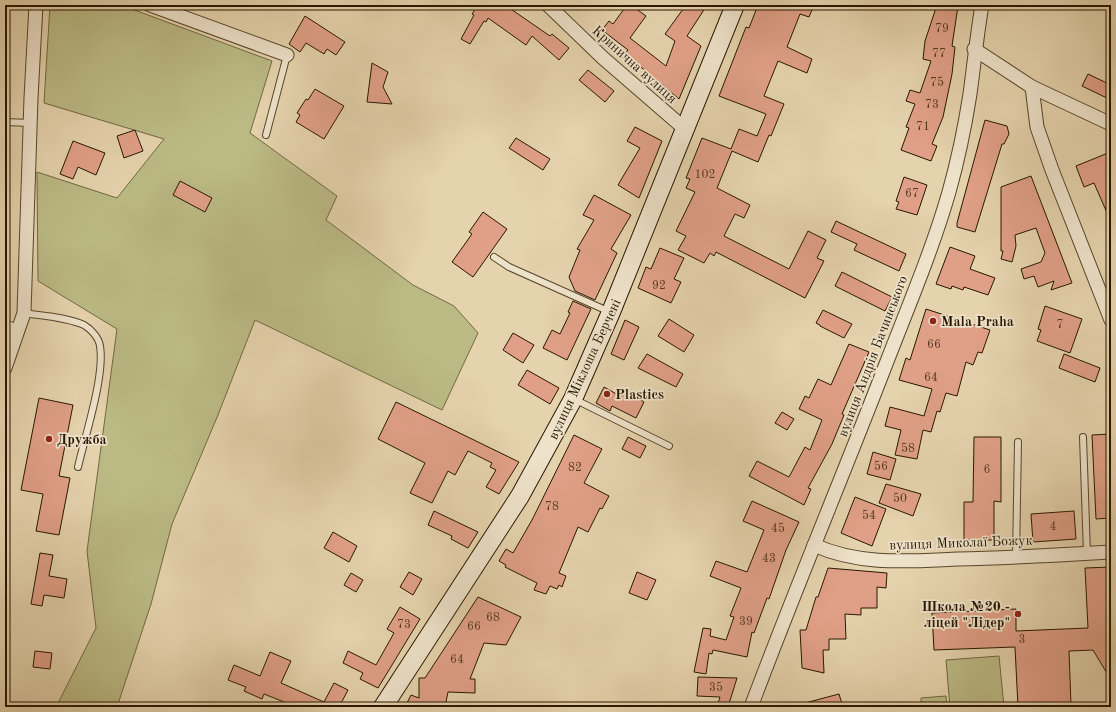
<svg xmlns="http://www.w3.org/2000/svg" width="1116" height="712" font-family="'Old Standard TT',serif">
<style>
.green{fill:#bbba85;stroke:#726842}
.building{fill:#e0a087;stroke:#281700}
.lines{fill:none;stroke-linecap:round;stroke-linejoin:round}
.lane-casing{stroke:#57462b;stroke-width:8}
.street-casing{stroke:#57462b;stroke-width:15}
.secondary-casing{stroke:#281700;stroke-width:20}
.lane{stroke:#eee2ca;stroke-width:6}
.street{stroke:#eee2ca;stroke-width:13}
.secondary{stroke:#eee2ca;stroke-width:18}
.poi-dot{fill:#8f2418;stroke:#eee2ca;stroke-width:1.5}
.labels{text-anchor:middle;stroke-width:3.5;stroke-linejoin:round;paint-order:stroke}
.number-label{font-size:12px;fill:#563922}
.street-label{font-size:14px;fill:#281700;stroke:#eee2ca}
.poi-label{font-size:14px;font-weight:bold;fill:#281700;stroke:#eee2ca;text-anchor:start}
</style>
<rect width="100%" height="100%" fill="#e5d3ad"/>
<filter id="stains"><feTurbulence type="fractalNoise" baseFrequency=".005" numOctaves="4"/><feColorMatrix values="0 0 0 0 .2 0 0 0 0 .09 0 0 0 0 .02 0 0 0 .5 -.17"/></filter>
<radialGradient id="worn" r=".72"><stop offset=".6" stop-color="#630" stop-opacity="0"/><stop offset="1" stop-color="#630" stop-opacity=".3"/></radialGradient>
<g class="green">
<polygon points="50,5 121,5 272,61 250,133 337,196 326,220 413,285 454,306 478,333 442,410 255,320 218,415 172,524 151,604 117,707 56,707 96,628 87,551 117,329 38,281 37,172 117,198 164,139 44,103"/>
<polygon points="999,656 1004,707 950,707 946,660"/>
<polygon points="946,696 947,707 921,707 921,698"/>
</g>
<g class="building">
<polygon points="478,5 505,5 550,36 552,34 569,48 559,60 532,36 526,45 488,18 486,22 484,21 470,44 461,39 474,15 472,14"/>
<polygon points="627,5 631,5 646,16 630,38 666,66 675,41 665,34 686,5 707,5 687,36 701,46 679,99 636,63 633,66 622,57 628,50 602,30 609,21 613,24"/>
<polygon points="758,5 814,5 809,17 800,14 787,47 812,59 807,73 778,61 764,96 784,104 771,136 769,135 758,162 732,151 717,188 750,205 744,218 735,214 724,236 789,269 808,231 826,240 817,258 824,261 805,298 716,252 714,256 710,253 704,263 678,250 686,236 676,231 695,192 686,188 690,179 686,178 702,138 731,149 739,129 757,136 766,114 719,96 746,27 749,28"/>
<polygon points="937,5 958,6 952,46 955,47 952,74 943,117 932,144 937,146 931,161 901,150 909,128 906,127 915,104 906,101 910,90 920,93 931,61 923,59 925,41"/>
<polygon points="305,16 345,42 336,55 327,49 324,54 306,43 300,52 289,44"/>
<polygon points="372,63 388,72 383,87 392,104 367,102"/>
<polygon points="588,70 614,91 605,102 579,80"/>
<polygon points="1088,74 1111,85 1111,100 1082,86"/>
<polygon points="315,89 344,106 324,139 296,122 300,115 297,113 306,99 308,100"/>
<polygon points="985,120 1007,126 1009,134 1004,144 1002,144 975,232 957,227 957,223"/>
<polygon points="635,127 662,141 639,198 618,185 640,148 627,141"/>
<polygon points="135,130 143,151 124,158 117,136"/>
<polygon points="516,138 550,159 543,170 509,148"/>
<polygon points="73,141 105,153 96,175 78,167 73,179 60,174"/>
<polygon points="1108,153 1111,161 1111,222 1094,183 1084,187 1076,166"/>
<polygon points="1031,176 1072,283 1051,290 1054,281 1038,287 1034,276 1024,279 1021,269 1041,262 1045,253 1036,228 1015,235 1016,246 1012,262 1001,259 1003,251 1001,251 1001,187"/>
<polygon points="904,177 927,185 917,215 896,209 899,202 896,201"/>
<polygon points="180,181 212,198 205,212 173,195"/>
<polygon points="594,195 631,215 611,249 617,253 595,300 575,291 569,277 580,250 577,249 594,220 583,215"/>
<polygon points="483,212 507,229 473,277 452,262 472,234 469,232"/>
<polygon points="836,221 906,254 899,271 854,250 857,244 831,232"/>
<polygon points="950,247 975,256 970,269 995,278 988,295 964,287 963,290 952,286 951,289 936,284"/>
<polygon points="660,248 684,258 674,279 681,282 671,303 638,288 646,267 651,269"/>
<polygon points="842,272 892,297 885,311 835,286"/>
<polygon points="573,301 591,309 567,360 543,348 552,330 560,334 570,313 568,312"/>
<polygon points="1045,306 1082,319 1070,353 1037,341 1041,330 1038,329"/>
<polygon points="926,309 990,330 982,353 978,352 973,365 966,362 957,396 946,393 940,412 937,411 931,432 923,430 917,459 895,455 901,430 885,426 890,407 924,416 932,389 899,380 906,358 910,360"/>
<polygon points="823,310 852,324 844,338 820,326 820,325 816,323"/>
<polygon points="669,319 694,335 684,352 658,336"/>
<polygon points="625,320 639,327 624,360 611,354"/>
<polygon points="513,333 534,345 523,363 503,350"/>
<polygon points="849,344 869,352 842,414 844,415 832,444 808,488 811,489 804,505 749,476 757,461 789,477 805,447 810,450 822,420 799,409 805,396 809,398 818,379 831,385"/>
<polygon points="647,354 683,374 676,387 638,368"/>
<polygon points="1064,354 1100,368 1095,382 1059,368"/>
<polygon points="527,370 559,388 550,404 518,385"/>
<polygon points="604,387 620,396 624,391 644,402 636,418 612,406 610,411 596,403"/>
<polygon points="39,398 73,405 59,476 70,478 59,535 36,531 43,494 21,490"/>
<polygon points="396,402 519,462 499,494 486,487 496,470 490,467 492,463 468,451 455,475 448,471 432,503 410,493 425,463 378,439"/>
<polygon points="782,412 794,419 787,430 775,423"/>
<polygon points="1111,434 1111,518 1096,519 1092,435"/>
<polygon points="574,435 602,449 584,483 609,496 602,509 600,508 588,532 578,527 559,573 566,576 562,587 559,585 557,589 550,586 546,594 534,590 537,583 505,567 506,565 499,561 506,549 513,553 532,520"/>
<polygon points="628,437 646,446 640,458 622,449"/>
<polygon points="974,437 1001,437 1001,502 994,501 994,540 964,540 964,502 973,502"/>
<polygon points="873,452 896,459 890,480 867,474"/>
<polygon points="886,484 921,494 913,516 879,503"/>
<polygon points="855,497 886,509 872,546 841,533"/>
<polygon points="752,501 799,522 786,550 769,599 767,598 754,633 752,632 747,657 713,650 712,654 709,653 706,674 694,672 703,628 711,629 710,636 726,640 734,617 730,616 741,588 710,576 716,561 747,572 764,530 743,521"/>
<polygon points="434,511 478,532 468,548 451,539 452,536 428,525"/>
<polygon points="1074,511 1076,539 1033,542 1031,514"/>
<polygon points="333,532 357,546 349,562 324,548"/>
<polygon points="40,553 53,555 49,576 67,579 64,598 44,595 42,606 31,604"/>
<polygon points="1111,567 1111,680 1093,650 1069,651 1071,705 1018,707 1015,647 934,650 932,613 1016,609 1016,631 1088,628 1085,568"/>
<polygon points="828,568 887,573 886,588 877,587 877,608 861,608 861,615 845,614 846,639 829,639 829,650 823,650 824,673 802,668 800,630 806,630 816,597 818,597"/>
<polygon points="409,572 422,579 413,595 400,587"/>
<polygon points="637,572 656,580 647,600 629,593"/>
<polygon points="351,573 363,580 356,592 344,585"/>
<polygon points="478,597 521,617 506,645 484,643 470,679 475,679 475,693 448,692 445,707 405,707 411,695 419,698 419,678 425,678"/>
<polygon points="400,607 420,619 378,688 360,679 363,673 343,663 348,651 376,665 394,633 387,629"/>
<polygon points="35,651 52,653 50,669 33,667"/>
<polygon points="270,652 291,661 281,683 324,702 334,683 348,690 339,707 282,707 284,702 264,694 262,699 244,691 246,687 228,680 234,665 260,676"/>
<polygon points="698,677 737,678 728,707 717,707 720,697 697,696"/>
<polygon points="839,694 843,707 805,707 805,703"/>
</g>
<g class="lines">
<g class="lane-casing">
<g id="lane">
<polyline points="5,122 30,123"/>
<polyline points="266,135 287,55"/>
<polyline points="494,257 509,267 610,312"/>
<path d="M24 313C43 316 66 317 84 325 91 329 99 338 100 346 105 376 85 436 78 467"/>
<polyline points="574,399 669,446"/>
<polyline points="1083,437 1087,554"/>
<polyline points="1016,558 1018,442"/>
</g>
</g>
<g class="street-casing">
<g id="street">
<polyline points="150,5 287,55"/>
<polyline points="548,5 603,58 685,129"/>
<polyline points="974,49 1032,87 1111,124"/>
<polyline points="1032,87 1037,127 1052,170 1111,320"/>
<polyline points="5,327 17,331"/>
<polyline points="5,368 24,313 31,98 36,5"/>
<path d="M814 545C860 566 910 561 958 559 1009 558 1060 555 1111 552"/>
<path d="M751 707C794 592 842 478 886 364 908 307 932 251 949 192 958 160 965 126 970 94 974 64 977 35 982 5"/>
</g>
</g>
<g class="secondary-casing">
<polyline id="secondary" points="383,707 520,496 573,399 611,312 735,5"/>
</g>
<use href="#lane" class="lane"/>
<use href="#street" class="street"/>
<use href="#secondary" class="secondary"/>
</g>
<g class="poi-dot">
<circle cx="933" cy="321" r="4"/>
<circle cx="607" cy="394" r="4"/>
<circle cx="49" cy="439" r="4"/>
<circle cx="1018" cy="614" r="4"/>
</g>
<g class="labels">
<g class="number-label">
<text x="942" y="32">79</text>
<text x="939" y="57">77</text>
<text x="937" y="86">75</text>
<text x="932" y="108">73</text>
<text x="923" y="130">71</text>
<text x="705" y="178">102</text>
<text x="912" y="197">67</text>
<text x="659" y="289">92</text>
<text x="1060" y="328">7</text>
<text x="934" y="348">66</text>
<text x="931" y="381">64</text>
<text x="908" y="452">58</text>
<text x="881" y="470">56</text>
<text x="575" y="471">82</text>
<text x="987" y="473">6</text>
<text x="900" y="502">50</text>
<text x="552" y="510">78</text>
<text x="869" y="519">54</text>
<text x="1053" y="530">4</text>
<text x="778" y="532">45</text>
<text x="769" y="562">43</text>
<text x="493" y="621">68</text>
<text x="746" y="625">39</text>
<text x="404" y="628">73</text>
<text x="474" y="630">66</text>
<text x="1022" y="643">3</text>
<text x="457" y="663">64</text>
<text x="716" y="691">35</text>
</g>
<g class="street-label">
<text transform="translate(635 64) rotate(42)" y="5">Кринична вулиця</text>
<text transform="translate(872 356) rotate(-69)" y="5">вулиця Андрія Бачинського</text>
<text transform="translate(584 369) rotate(-65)" y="5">вулиця Міклоша Берчені</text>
<text transform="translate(961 542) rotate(-2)" y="5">вулиця Миколаї Божук</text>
</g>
<g class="poi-label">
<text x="941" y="326">Mala Praha</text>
<text x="615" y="399">Plastics</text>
<text x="57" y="444">Дружба</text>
<text x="1010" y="611" text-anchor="end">Школа №20 -<tspan x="1010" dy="16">ліцей "Лідер"</tspan></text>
</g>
</g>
<rect width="1116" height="712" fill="none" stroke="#e5d3ad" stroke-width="20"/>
<rect x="6" y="6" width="1104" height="700" fill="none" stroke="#281700" stroke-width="2"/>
<rect x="10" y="10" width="1096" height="692" fill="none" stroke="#281700"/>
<rect width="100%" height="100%" filter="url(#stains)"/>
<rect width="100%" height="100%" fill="url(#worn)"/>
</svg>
